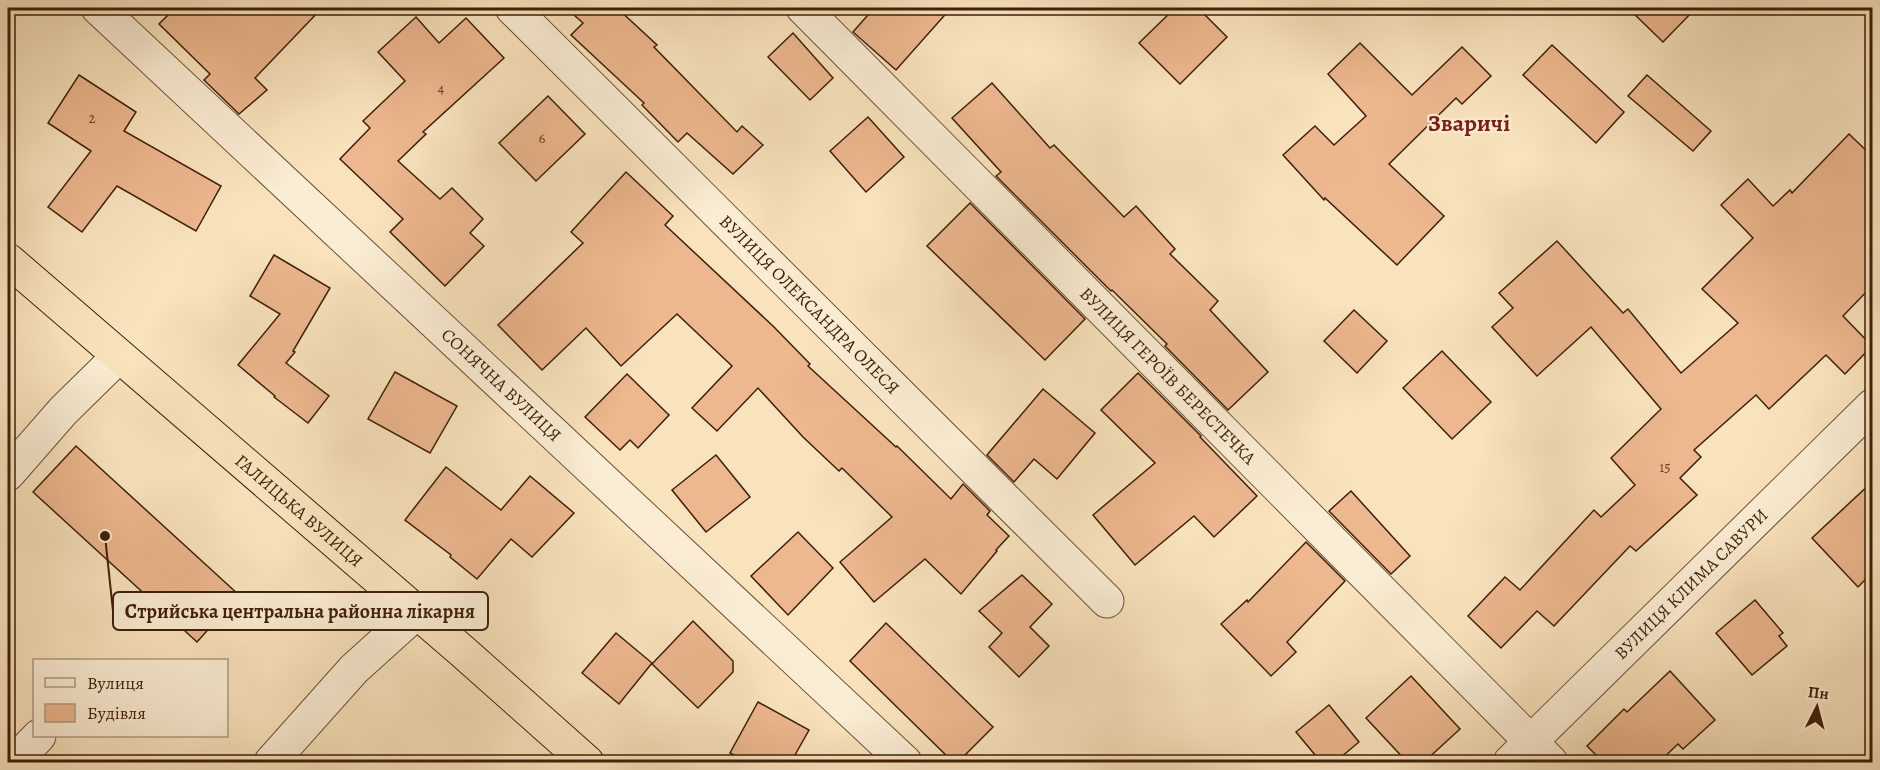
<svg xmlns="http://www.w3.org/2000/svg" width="1880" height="770" font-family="Alegreya,serif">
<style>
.building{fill:#edb78f;stroke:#3f1f09;stroke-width:1.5}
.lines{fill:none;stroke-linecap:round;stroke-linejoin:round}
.minor-casing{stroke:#6e5036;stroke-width:35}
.highway-casing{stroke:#3f1f09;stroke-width:35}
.minor{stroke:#fbedd4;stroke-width:33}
.highway{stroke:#f9e3bd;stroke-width:33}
.labels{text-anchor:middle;stroke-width:4.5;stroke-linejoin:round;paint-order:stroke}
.number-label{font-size:15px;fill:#6a452a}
.street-label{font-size:18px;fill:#3f1f09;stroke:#fbedd4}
.district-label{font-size:24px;font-weight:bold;fill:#7a1f14;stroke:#fbedd4}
.leader{fill:none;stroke:#3f1f09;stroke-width:2}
.callout-dot{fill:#3f1f09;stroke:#fbedd4;stroke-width:2}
.callout{fill:#fbedd4;stroke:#3f1f09;stroke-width:2}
.callout-label{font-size:20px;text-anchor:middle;font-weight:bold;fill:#3f1f09}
</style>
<rect width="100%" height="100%" fill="#f9e3bd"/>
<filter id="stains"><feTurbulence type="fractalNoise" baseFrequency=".00333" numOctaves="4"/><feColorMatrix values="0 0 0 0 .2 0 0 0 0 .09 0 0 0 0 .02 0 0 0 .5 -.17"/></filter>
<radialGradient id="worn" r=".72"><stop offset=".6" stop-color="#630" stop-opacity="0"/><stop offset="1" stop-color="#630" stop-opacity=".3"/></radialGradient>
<g class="building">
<polygon points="175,8 322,8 255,78 267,90 239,114 204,80 210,74 159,24"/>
<polygon points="566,8 617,8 657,45 654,47 737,132 742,126 763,145 733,174 687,133 678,142 642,105 644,103 571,35 583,23"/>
<polygon points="874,8 951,8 896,70 853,32"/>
<polygon points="1175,8 1198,8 1227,37 1180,84 1139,43"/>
<polygon points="1628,8 1696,8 1663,42"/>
<polygon points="416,17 439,43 466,18 504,58 423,132 426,134 398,161 440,199 452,188 483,219 470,233 484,246 445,286 390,232 403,219 340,159 370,128 363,121 405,81 378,52"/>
<polygon points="793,33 833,78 810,100 768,57"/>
<polygon points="1360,43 1412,95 1462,47 1491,76 1462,104 1456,98 1389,164 1444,216 1397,265 1325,198 1324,200 1283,155 1315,126 1334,145 1366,116 1328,74"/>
<polygon points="1552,45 1624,112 1596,143 1523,75"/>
<polygon points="79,75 136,112 124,131 221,186 196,231 117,186 82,232 48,207 91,151 48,123"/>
<polygon points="1647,75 1711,131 1693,151 1628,96"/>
<polygon points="992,83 1050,148 1054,145 1124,217 1136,206 1175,249 1170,254 1218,301 1210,310 1268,372 1228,410 1165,346 1167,344 1112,290 1111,291 996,176 1001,172 952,118"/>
<polygon points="548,96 585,134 536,181 499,143"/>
<polygon points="868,117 904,157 866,192 830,151"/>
<polygon points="1849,134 1872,156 1872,286 1843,316 1872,346 1845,374 1826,355 1769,409 1756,395 1694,450 1701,457 1680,478 1697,495 1636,551 1630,546 1554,626 1537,611 1501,648 1468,616 1505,577 1520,590 1594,510 1601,517 1635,485 1611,458 1661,409 1591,327 1537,376 1492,327 1513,308 1499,293 1557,241 1623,313 1628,309 1681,373 1738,323 1702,289 1753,238 1721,205 1748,179 1773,206 1790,190 1792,193"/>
<polygon points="626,172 673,216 665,225 774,327 810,364 808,366 896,447 897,446 951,499 963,484 990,511 987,515 1009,536 996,550 997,551 961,594 925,559 874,602 840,562 892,517 842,468 839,471 803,437 758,388 717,431 692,408 732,366 677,314 621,366 586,328 542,370 498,325 583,243 571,232"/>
<polygon points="970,203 1085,319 1045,360 927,246"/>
<polygon points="274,255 330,288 293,351 295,352 286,363 329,396 308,423 274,397 275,396 238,365 280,314 250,296"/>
<polygon points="1354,310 1387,341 1357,373 1324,341"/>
<polygon points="1442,351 1491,402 1452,439 1403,388"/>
<polygon points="395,372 457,406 430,453 368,419"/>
<polygon points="1138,373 1201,436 1200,437 1257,496 1214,537 1194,516 1135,565 1093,515 1155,463 1101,410"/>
<polygon points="627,374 669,415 638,448 630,440 620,450 585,417"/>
<polygon points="1043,389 1095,433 1057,479 1034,459 1014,482 987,455"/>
<polygon points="76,446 239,595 197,642 33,492"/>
<polygon points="716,455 750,497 706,532 672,490"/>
<polygon points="446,467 501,510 530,476 574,513 532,557 511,539 477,579 450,557 451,555 405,520"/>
<polygon points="1872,482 1872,573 1858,587 1812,538"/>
<polygon points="1351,491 1410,556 1391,574 1329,511"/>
<polygon points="798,532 833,568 788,615 751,576"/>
<polygon points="1306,542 1345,581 1287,642 1296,652 1271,676 1221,624 1247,600 1248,602"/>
<polygon points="1022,575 1052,604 1030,627 1049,646 1019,677 989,647 1002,633 979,611"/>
<polygon points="1755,600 1783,633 1779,636 1787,646 1752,675 1716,633"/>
<polygon points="693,621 733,661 733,672 698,708 652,664"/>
<polygon points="886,623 993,727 958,762 953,762 850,661"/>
<polygon points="616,633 652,663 619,704 582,673"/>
<polygon points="1670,671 1715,720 1683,749 1678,744 1659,762 1603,762 1587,746 1624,709 1627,712"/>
<polygon points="1411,676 1460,729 1424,762 1407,762 1366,718"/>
<polygon points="758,702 809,730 791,762 747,762 730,753"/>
<polygon points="1329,705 1359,742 1335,762 1321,762 1296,732"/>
</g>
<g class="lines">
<g class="minor-casing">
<g id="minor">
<path id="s1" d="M98 8 905 762"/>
<path id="s2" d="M512 8 1107 601"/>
<path id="s3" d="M803 8 1551 762"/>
<polyline points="8,474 63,411 119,356"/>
<polyline points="14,762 39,736"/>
<polyline points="271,762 354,669 416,613"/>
<path id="s4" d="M1510 762 1872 406"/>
</g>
</g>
<g class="highway-casing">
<g id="highway">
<path id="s5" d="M8 260 462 651 587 762"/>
</g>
</g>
<use href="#minor" class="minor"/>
<use href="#highway" class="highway"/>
</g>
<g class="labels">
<g class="number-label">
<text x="441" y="93">4</text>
<text x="92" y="123">2</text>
<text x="542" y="143">6</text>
<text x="1665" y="472">15</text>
</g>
<g class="street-label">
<text dy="6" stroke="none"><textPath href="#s2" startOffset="420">ВУЛИЦЯ ОЛЕКСАНДРА ОЛЕСЯ</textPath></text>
<text dy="6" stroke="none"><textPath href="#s3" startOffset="518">ВУЛИЦЯ ГЕРОЇВ БЕРЕСТЕЧКА</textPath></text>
<text dy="6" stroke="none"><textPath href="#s1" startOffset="552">СОНЯЧНА ВУЛИЦЯ</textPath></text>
<text dy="6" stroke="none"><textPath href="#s5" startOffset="384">ГАЛИЦЬКА ВУЛИЦЯ</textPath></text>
<text dy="6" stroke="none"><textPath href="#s4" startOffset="254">ВУЛИЦЯ КЛИМА САВУРИ</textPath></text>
</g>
<g class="district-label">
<text x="1469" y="131">Зваричі</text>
</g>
</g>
<path class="leader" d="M105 536L113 611"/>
<circle class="callout-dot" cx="105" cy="536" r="6"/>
<rect class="callout" x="113" y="592" width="375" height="38" rx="6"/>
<g class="callout-label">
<text x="300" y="618">Стрийська центральна районна лікарня</text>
</g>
<rect width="1880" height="770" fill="none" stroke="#f9e3bd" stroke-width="30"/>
<rect x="9" y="9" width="1862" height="752" fill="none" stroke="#3f1f09" stroke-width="3"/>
<rect x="15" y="15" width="1850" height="740" fill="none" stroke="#3f1f09" stroke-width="1.5"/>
<rect x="33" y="659" width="195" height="78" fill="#fbedd4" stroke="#b09b83" stroke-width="1.5"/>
<rect x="45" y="678" width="30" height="9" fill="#fbedd4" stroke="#b09b83" stroke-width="1.5"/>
<text x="87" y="689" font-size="18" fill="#3f1f09">Вулиця</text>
<rect x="45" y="704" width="30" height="18" fill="#edb78f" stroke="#b09b83" stroke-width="1.5"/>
<text x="87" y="719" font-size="18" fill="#3f1f09">Будівля</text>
<g transform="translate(1817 707) rotate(6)" stroke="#fbedd4" stroke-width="4.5" paint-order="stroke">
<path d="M0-4.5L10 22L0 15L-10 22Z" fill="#3f1f09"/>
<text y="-9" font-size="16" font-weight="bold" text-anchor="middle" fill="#3f1f09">Пн</text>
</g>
<rect width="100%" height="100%" filter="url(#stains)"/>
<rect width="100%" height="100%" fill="url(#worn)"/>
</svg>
